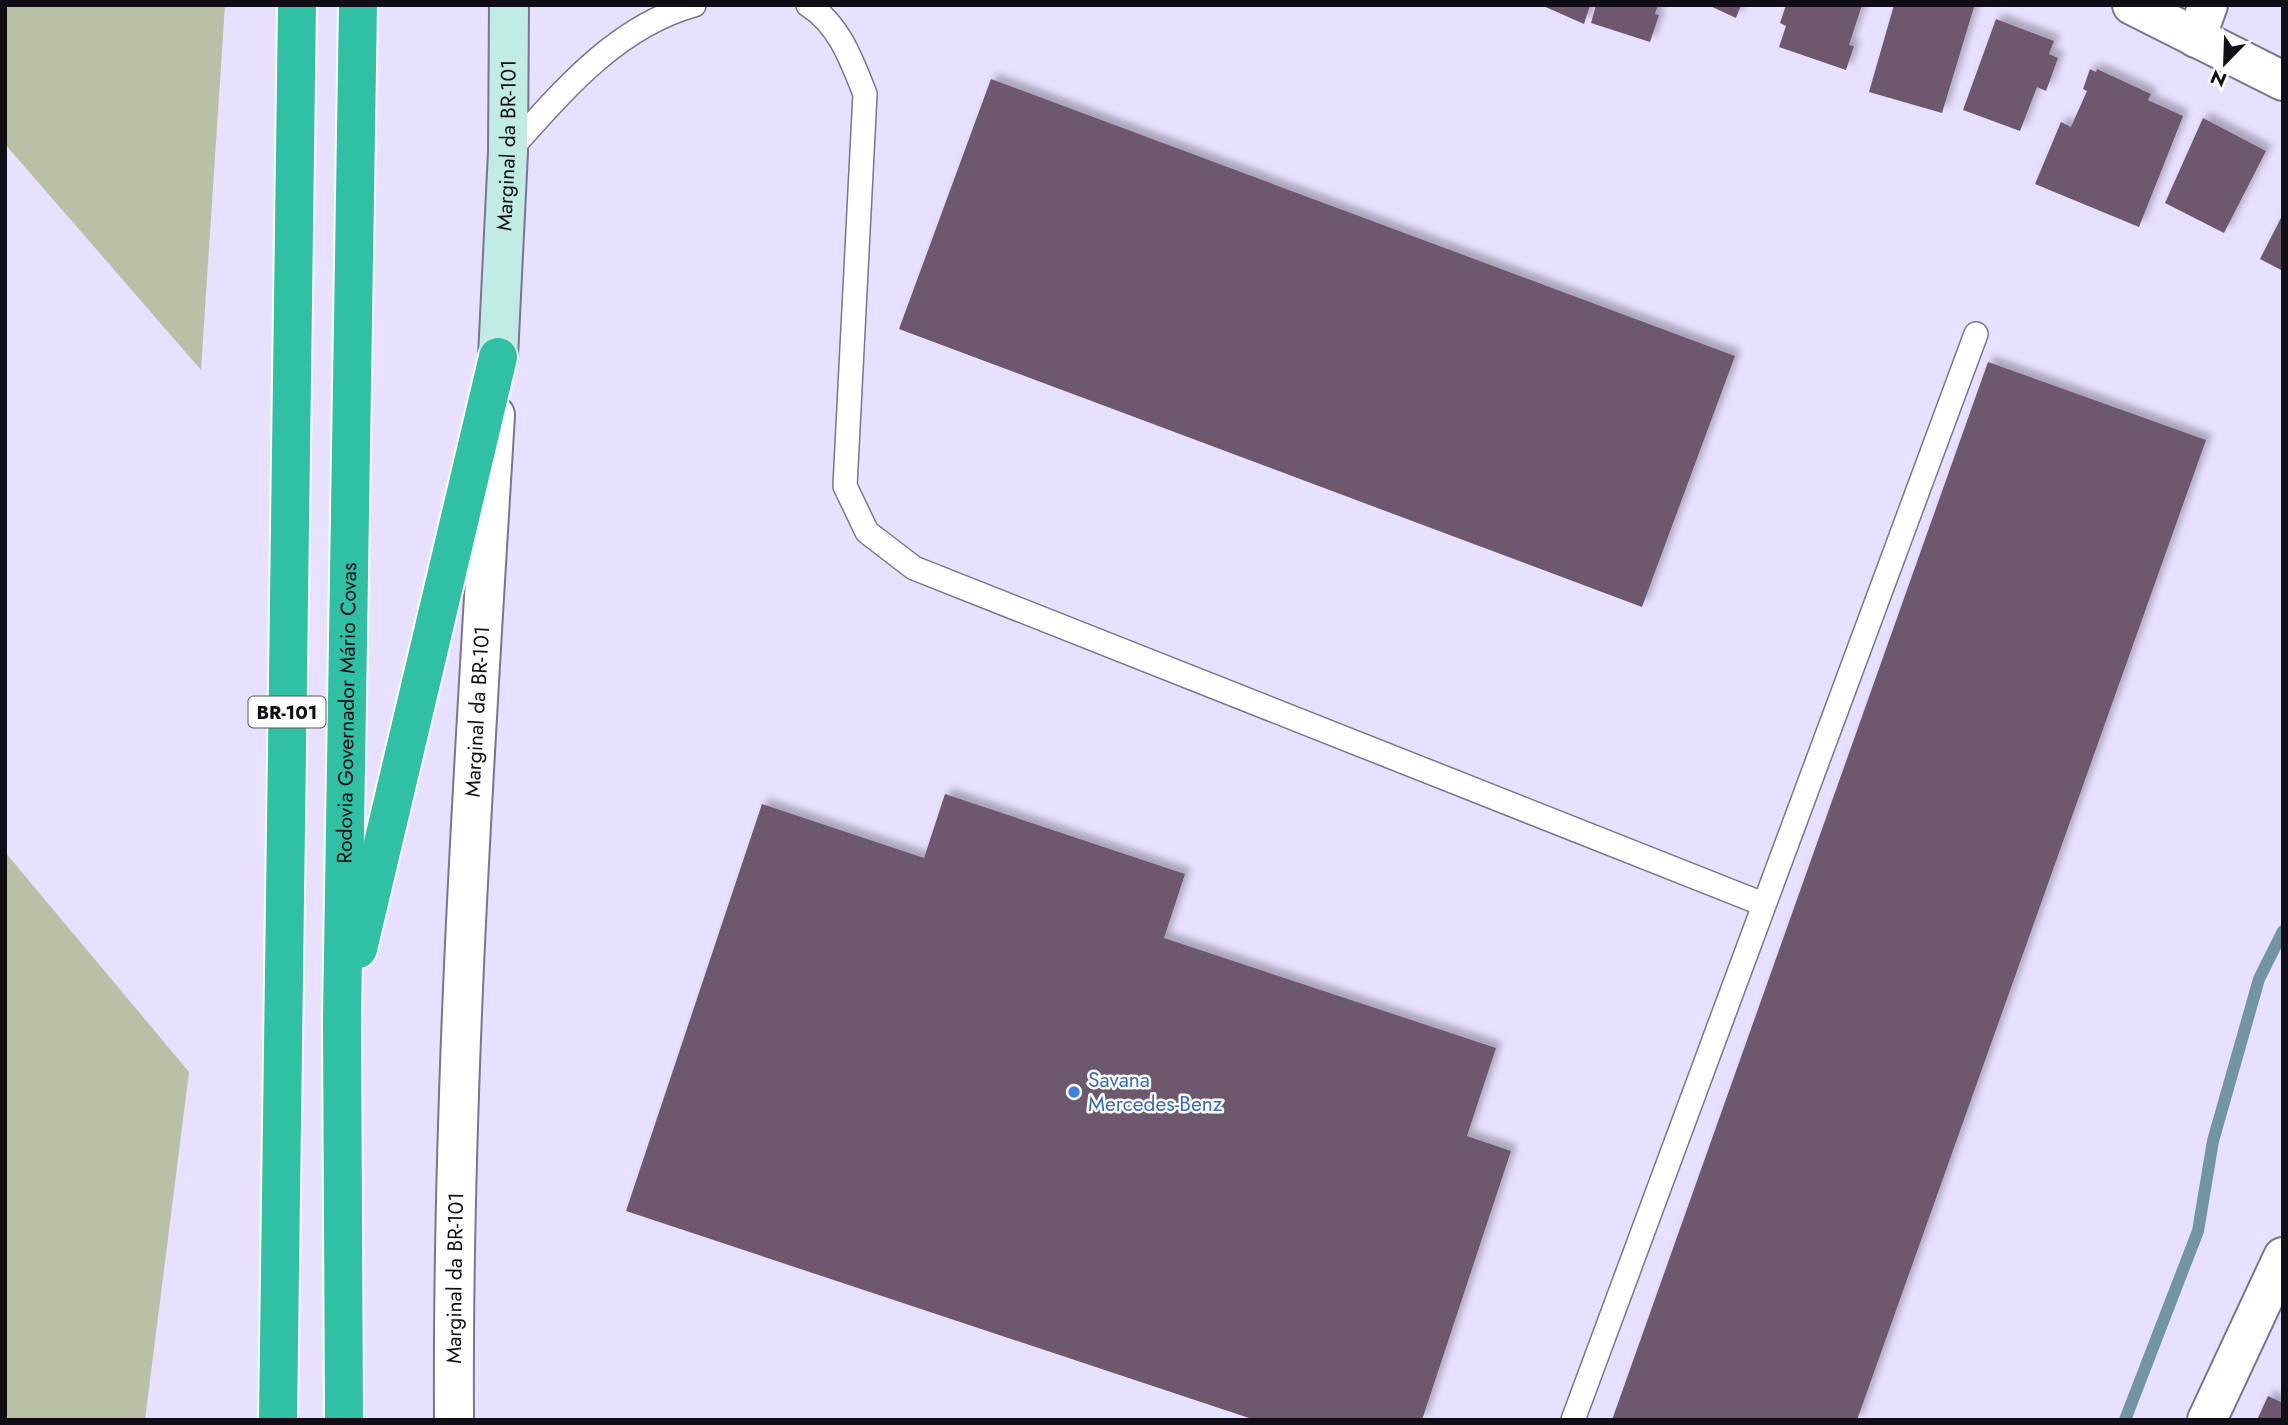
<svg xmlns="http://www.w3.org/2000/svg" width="2288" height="1425" font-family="Jost,sans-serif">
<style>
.green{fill:#bac0a6}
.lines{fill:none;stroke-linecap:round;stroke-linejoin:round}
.stream{stroke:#7295a5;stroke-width:12}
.building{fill:#6d596e;filter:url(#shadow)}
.lane-casing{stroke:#7a748e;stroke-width:26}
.street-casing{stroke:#7a748e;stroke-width:42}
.secondary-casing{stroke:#7a748e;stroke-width:42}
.highway-casing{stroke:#fff;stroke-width:42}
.lane{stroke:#fff;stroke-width:23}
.street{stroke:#fff;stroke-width:38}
.secondary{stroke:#c1ece4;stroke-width:38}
.highway{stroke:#30c1a5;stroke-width:38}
.shop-dot{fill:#3f7fe0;stroke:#fff;stroke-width:2.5}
.labels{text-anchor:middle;stroke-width:5;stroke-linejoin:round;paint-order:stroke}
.shield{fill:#fff;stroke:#58565d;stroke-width:2}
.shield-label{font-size:19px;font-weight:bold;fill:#100d17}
.street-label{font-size:21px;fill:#100d17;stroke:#fff}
.shop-label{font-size:21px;fill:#366cbe;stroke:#fff;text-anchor:start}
</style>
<defs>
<filter id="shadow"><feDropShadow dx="6" dy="-6" stdDeviation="3.5" flood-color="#0004"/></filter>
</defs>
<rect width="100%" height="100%" fill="#e8e0ff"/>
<g class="green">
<polygon points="5,5 225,5 201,370 5,144"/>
<polygon points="5,852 189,1072 145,1420 5,1420"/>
</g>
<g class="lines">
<polyline class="stream" points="2125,1420 2198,1231 2213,1141 2259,979 2283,931"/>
</g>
<g class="building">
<polygon points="1541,5 1590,5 1584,24"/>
<polygon points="1596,5 1658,5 1655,14 1659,15 1650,42 1591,23"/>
<polygon points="1708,5 1741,5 1736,18"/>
<polygon points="1786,5 1862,5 1849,45 1854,46 1846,70 1779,47 1786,26 1780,23"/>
<polygon points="1894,5 1974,7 1942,113 1869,92"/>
<polygon points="1996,19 2054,41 2049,54 2058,58 2046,91 2037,87 2020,131 1963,110"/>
<polygon points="2090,69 2096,72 2097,69 2151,94 2148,100 2183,116 2139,227 2035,184 2061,122 2071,127 2087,91 2083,89"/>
<polygon points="991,79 1735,356 1642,607 899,329"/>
<polygon points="2203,118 2266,151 2224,233 2165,203"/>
<polygon points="2283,214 2283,271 2260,259"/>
<polygon points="1988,362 2206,440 1857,1420 1612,1420"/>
<polygon points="945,794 1185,874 1164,938 1496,1048 1467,1136 1511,1151 1422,1420 1255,1420 626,1211 762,804 924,858"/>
<polygon points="2268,1396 2283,1403 2283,1420 2257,1420"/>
</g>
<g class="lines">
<g class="lane-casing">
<g id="lane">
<path d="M808 5C839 24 852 61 865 94L845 486 867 532 914 568 1763 904"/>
<path d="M508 152C561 93 615 27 694 5"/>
<polyline points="1573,1420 1976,334"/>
</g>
</g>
<g class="street-casing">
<g id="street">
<polyline points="2132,5 2283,81"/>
<polyline points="2196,38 2208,5"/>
<path id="s1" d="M454 1420C452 1085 475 749 495 415"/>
<polyline points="2207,1420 2283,1257"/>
</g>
</g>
<g class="secondary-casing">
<g id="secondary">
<path id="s2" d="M498 357 508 152 509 5"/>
</g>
</g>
<g class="highway-casing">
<g id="highway">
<polyline points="358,949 498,357"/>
<polyline points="278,1420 297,5"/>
<path id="s3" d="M344 1420 342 1019 358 5"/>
</g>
</g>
<use href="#lane" class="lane"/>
<use href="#street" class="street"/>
<use href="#secondary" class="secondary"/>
<use href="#highway" class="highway"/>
</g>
<circle class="shop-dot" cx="1074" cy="1092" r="7"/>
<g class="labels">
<rect class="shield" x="248.5" y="696.5" width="77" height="31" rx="5"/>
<g class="shield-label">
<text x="287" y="719">BR-101</text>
</g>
<g class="street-label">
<text dy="7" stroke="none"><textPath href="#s2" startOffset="212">Marginal da BR-101</textPath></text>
<text dy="7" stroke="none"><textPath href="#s3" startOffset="707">Rodovia Governador Mário Covas</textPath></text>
<text dy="7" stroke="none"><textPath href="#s1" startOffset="709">Marginal da BR-101</textPath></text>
<text dy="7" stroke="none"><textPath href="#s1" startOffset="142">Marginal da BR-101</textPath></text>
</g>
<g class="shop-label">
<text x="1088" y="1087">Savana<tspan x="1088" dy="24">Mercedes-Benz</tspan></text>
</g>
</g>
<rect width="2288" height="1425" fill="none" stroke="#100d17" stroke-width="14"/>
<g transform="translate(2225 63) rotate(203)" stroke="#ffffff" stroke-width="5" paint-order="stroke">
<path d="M0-5L12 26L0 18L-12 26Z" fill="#100d17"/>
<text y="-10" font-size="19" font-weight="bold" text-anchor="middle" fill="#100d17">N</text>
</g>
</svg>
